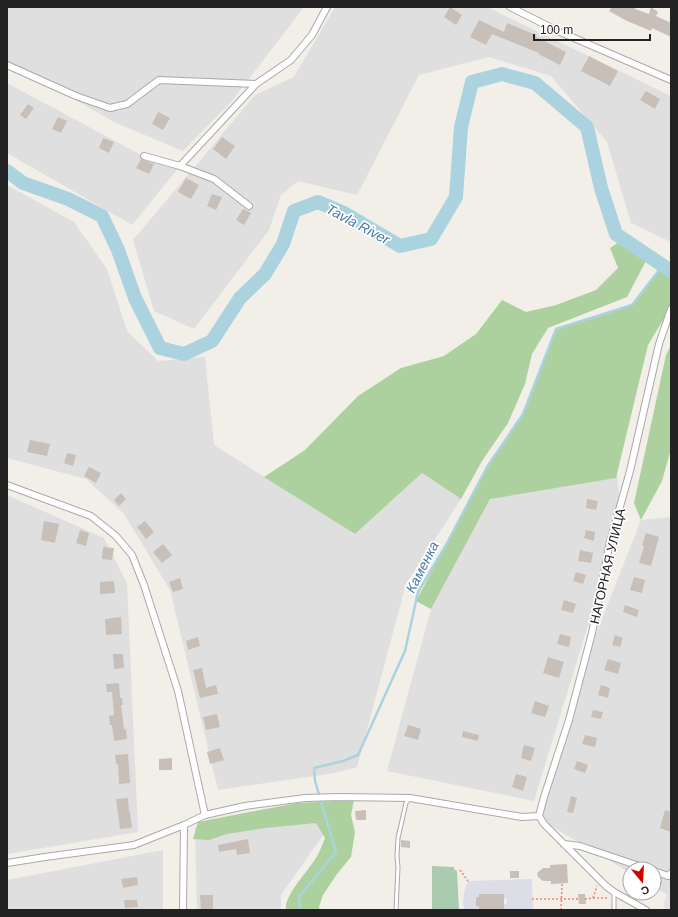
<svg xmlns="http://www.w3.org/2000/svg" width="678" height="917" font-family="Helvetica,sans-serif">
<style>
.residential{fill:#e0dfdf}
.forest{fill:#add19e}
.cemetery{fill:#aacbaf}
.parking{fill:#e2e2e2}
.plaza{fill:#dddde8}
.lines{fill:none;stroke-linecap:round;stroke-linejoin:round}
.stream{stroke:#aad3df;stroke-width:2.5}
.river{stroke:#aad3df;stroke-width:14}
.building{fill:#c7bfb8}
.lane-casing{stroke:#a9a9a9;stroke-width:5}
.street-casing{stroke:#a9a9a9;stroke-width:8}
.path{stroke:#fa8072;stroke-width:1.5;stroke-dasharray:2 2;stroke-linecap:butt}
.lane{stroke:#fff;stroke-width:3}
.street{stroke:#fff;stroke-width:6}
.labels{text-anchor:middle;stroke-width:3.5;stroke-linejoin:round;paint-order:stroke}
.street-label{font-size:13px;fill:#222;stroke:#fff}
.water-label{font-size:14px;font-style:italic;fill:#4a7aab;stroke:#fff}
</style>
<rect width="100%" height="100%" fill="#f2efe9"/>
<g class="residential">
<polygon points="7,7 304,7 232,101 183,151 116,123 7,61"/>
<polygon points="335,7 487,7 671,96 671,242 631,223 607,142 551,76 489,57 419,75 357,195 298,181 281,195 269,230 194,329 154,311 133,240 255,95 294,77"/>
<polygon points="7,83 143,156 180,166 132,225 7,153"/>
<polygon points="7,185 74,222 107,269 127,331 158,361 205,357 214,445 355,534 422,473 461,499 406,584 357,767 335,773 218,790 170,590 124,514 86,479 7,458"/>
<polygon points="616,461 621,518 534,801 387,771 431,609 490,499"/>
<polygon points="7,495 104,538 127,583 138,832 7,854"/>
<polygon points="671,517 671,897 654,887 654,869 630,869 630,873 538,818 585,662 641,520"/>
<polygon points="282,808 342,808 281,895 281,910 197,910 195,828"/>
<polygon points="163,850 163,910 7,910 7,880"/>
</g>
<g class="forest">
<polygon points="619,242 646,261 627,297 548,328 532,354 525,384 508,423 482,461 461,499 422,473 355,534 264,477 305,450 358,396 401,368 444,356 476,334 502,300 526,312 556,305 596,290 618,268 610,248"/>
<polygon points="663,265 671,271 671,307 648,345 616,478 490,499 431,609 416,601 487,467 523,414 556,329 632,305"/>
<polygon points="671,345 671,449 662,481 641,520 634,503 666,355"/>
<path d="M354 800 351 815 355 832 351 857 337 874 323 895 319 907 320 910H286C284 896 306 873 314 861 319 854 322 845 325 838L316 823 265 828 227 834 209 840 193 839 198 822 297 803Z"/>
</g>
<polygon class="cemetery" points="432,866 454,867 454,869 457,871 459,910 432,910"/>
<polygon class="parking" points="669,888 671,889 671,910 668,910 663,906"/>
<polygon class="plaza" points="532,879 533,910 499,910 504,904 507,904 507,899 504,899 503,894 479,894 479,897 476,897 476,906 479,906 479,910 464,910 463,902 465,888 468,881"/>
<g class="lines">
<polyline class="stream" points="301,910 299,897 336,852 315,781 314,768 343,761 358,755 405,651 418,592 446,545 487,467 523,414 556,329 632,305 663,265"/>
<polyline class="river" points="7,171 23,183 68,199 102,216 118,250 135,298 160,348 184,354 212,341 240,298 265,274 283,244 294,211 318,202 344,213 400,246 431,239 456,197 461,127 472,82 502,74 535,83 587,127 601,188 616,234 671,271"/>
</g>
<g class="building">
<polygon points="450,7 462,15 456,25 444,17"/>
<polygon points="612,7 636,7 635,9 649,14 651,7 658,12 656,16 671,23 671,37 652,28 651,31 627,21 609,11"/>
<polygon points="479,20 504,32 507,23 536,35 536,37 566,52 560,65 538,54 539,53 492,34 486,45 470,37"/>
<polygon points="589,56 618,71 610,86 581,71"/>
<polygon points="646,91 660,99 655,109 640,100"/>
<polygon points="28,104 34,108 26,119 20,115"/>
<polygon points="158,112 170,118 163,130 152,124"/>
<polygon points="58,117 67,121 61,133 52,129"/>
<polygon points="222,137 235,146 226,159 213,149"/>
<polygon points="103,138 114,142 109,153 99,148"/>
<polygon points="141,159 154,164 149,174 136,168"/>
<polygon points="186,178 199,185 191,199 178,192"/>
<polygon points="212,194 222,197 216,210 207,206"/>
<polygon points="243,209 251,213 244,225 236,220"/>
<polygon points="30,440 50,444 47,456 27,452"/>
<polygon points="67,453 76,455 73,466 64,463"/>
<polygon points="89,467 101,473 96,483 84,476"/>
<polygon points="121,493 126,499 119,506 114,500"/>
<polygon points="587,499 598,501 596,510 586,508"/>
<polygon points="44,521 59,524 55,543 41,540"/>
<polygon points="145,521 154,532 146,539 137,527"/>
<polygon points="80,530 89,533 86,546 76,543"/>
<polygon points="586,530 595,532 594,541 584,538"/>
<polygon points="646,533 659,537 651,566 639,563 644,546 642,545"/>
<polygon points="163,544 172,555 162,563 153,552"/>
<polygon points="103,547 114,548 112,560 102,559"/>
<polygon points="580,550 593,553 591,563 578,561"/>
<polygon points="576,572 586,575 583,584 573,581"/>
<polygon points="634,577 645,580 642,593 630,590"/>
<polygon points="180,578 183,589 173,592 169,582"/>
<polygon points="114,581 115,593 100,594 100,582"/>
<polygon points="564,600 576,604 573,613 561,610"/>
<polygon points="625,605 639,610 637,617 623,612"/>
<polygon points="121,617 122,634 106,635 105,619"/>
<polygon points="560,634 571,637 569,647 557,644"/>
<polygon points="615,635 623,638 620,647 612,645"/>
<polygon points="198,637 200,646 188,650 186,641"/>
<polygon points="113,654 123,654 124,668 114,669"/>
<polygon points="548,657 564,662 559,678 543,673"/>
<polygon points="608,659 621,663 618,674 604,670"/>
<polygon points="202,668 206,688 216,685 218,694 200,698 193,670"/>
<polygon points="119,683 120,698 122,698 123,705 121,705 124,729 126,729 127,739 114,741 112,725 110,725 109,716 114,715 112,692 107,692 106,684"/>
<polygon points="601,685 610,688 608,698 598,695"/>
<polygon points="535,701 549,706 545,717 531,713"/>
<polygon points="593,710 603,712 601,719 591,717"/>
<polygon points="217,714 220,727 206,730 203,717"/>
<polygon points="408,725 421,729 418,740 404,736"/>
<polygon points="463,731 479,735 478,741 462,737"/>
<polygon points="585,735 597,738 595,747 582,744"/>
<polygon points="524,745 535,748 531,761 521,758"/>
<polygon points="220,748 224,760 210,764 207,752"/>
<polygon points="128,754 130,783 119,784 118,764 116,764 115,755"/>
<polygon points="172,758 172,770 159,770 159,759"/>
<polygon points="577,761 588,765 585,773 574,769"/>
<polygon points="516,774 527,777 523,791 512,787"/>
<polygon points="571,796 577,798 573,813 567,812"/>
<polygon points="128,798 129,812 130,812 132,828 120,829 116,799"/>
<polygon points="366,810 366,820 356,820 355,811"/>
<polygon points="665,810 671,812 671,832 660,828"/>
<polygon points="248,839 250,853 237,855 236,849 219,852 218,845"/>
<polygon points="401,840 410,841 410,848 401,847"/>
<polygon points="567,864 568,883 551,884 551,881 543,881 538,877 537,873 543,868 550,868 550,865"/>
<rect x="510" y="871" width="9" height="7"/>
<polygon points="137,877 138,885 123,888 121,879"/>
<polygon points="479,894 504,894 504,910 479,910 479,906 476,906 476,897 479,897"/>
<polygon points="578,894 585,894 586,904 579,904"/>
<polygon points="200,895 213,895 213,910 201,910"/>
<polygon points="124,900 137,900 138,907 125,908"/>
</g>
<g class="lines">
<g class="lane-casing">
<g id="lane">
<polyline points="396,910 398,867 397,856 398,838 406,803 410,798"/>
<polyline points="614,910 614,892"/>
</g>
</g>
<g class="street-casing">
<g id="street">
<polyline points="510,7 558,31 671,80"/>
<polyline points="7,65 76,96 110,108 127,104 159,80 256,84 291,60 312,35 327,7"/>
<polyline points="144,156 180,166 256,84"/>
<polyline points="180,166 214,179 249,206"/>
<polyline points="7,485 91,516 116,536 132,555 144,585 178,691 205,815"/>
<polyline points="539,816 544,797 569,720 592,633 610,542 630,471 659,344 671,309"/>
<polyline points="539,816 544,824 606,886 614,892 646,910"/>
<polyline points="564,844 580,846 648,869"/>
<polyline points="7,863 45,857 134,845 184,825 205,815 245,806 305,798 338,797 410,798 522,817 539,816"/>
<polyline points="654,871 668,876 671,873"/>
<polyline points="183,910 184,825"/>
</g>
</g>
<g class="path">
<polyline points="460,870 468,881"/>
<polyline points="593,898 597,886"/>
<polyline points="532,899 578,899"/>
<polyline points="585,899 593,898 608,898"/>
<polyline points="561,910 562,884"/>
</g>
<use href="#lane" class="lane"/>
<use href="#street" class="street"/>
</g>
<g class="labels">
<g class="street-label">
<text transform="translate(607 566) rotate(-77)" y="5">НАГОРНАЯ УЛИЦА</text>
</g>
<g class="water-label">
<text transform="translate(358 224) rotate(28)" y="5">Tavla River</text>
<text transform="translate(422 567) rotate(-63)" y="5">Каменка</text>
</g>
</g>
<rect width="678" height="917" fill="none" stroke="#222222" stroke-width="16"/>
<g transform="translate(642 881) rotate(162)"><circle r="19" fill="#ffffff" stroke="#a7a7a7"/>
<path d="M0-3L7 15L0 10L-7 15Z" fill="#d40000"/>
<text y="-6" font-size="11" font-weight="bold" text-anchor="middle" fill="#222222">С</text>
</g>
<path d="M534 34v6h116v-6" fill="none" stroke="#222222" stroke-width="2"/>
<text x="540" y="34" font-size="12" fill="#222222" stroke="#ffffff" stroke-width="3" paint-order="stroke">100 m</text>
</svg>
